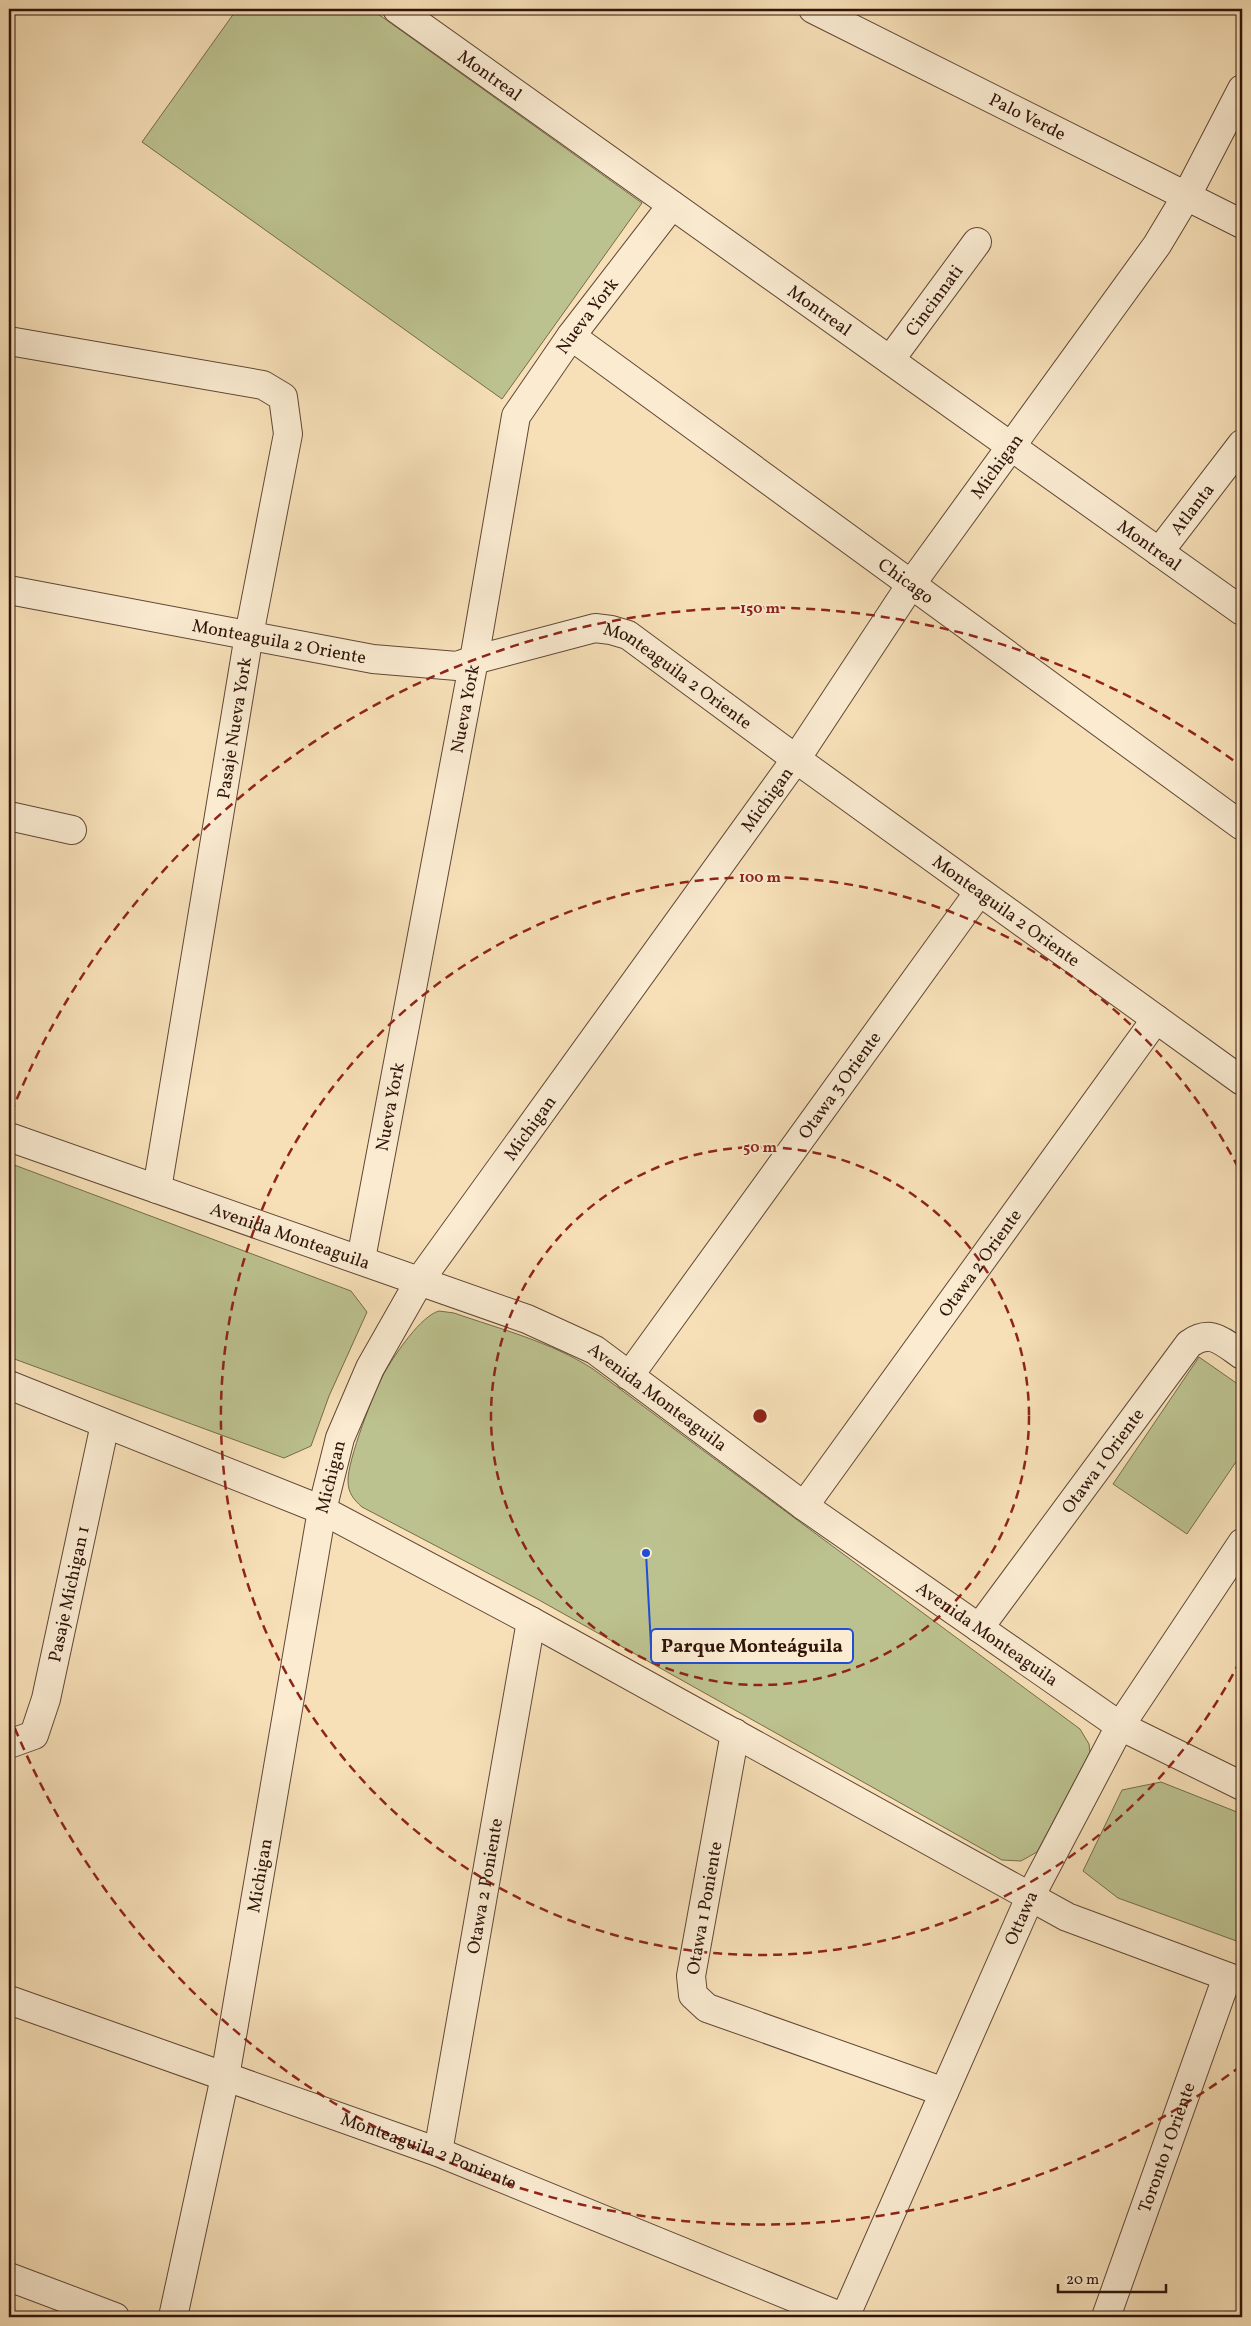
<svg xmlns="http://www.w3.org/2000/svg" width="1251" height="2326" font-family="Vollkorn,serif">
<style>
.green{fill:#bcc28f;stroke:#766b4c}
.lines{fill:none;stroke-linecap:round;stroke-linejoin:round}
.street-casing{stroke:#614736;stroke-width:30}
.street{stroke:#faebd1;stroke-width:28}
.ring{fill:none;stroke:#8f2418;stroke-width:2.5;stroke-dasharray:9 6}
.labels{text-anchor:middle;stroke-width:4;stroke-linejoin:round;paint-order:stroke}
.street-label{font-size:18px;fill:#2f140a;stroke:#faebd1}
.centre{fill:#8f2418;stroke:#faebd1;stroke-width:2.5}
.ring-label{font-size:15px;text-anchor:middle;font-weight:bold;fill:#8f2418;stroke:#faebd1;stroke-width:4;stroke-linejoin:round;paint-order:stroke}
.leader{fill:none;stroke:#1d4ed8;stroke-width:2}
.callout-dot{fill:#1d4ed8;stroke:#faebd1;stroke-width:2}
.callout{fill:#faebd1;stroke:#1d4ed8;stroke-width:2}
.callout-label{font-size:19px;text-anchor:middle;font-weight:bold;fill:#2f140a}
</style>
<rect width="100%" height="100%" fill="#f7e0b8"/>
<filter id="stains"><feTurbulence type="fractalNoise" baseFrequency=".004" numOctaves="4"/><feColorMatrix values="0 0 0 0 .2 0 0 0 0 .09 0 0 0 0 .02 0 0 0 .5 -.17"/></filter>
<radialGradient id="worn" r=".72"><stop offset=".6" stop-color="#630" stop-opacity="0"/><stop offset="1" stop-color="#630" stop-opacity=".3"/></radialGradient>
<g class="green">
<polygon points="237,9 371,9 642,203 502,399 142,142"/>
<polygon points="9,1163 351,1291 367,1312 329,1396 311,1446 284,1458 9,1357"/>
<path d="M439 1311 454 1313C500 1329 551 1342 593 1369L1080 1729 1089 1744 1090 1752 1037 1852 1021 1861 1002 1860 539 1600 362 1507C354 1500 348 1493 348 1481 347 1462 375 1388 386 1370 396 1353 421 1316 439 1311Z"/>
<polygon points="1199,1357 1242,1387 1242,1453 1187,1534 1113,1484"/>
<polygon points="1161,1782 1242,1814 1242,1943 1118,1898 1083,1871 1122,1790"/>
</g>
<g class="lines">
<g class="street-casing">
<g id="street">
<path id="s1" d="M397 9 1242 611"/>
<path id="s2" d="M813 9 1242 224"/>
<path id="s3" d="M571 336 1242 826"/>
<polyline points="9,341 263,385 283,397 288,434 249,635 157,1189"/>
<path id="s4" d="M890 360 977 242"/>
<path id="s5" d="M1159 552 1242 444"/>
<path id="s6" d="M9 590 373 659 457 666 474 660 595 628 611 630 628 635 796 759 1242 1081"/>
<polyline points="9,816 72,830"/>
<path id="s7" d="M9 1137 527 1319 595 1350 804 1506 1120 1726 1242 1786"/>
<path id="s8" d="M361 1259 474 660 516 416 571 336 672 205"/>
<path id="s9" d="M629 1376 979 892"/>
<polyline points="9,1385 322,1510 531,1621 1067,1917 1242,1982"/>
<path id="s10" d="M804 1506 1156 1019"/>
<path id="s11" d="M979 1628 1189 1344C1211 1328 1223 1342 1242 1355"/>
<polyline points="735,1733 691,1976 693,1995 707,2008 944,2092"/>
<path id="s12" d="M9 1744 34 1735 46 1699 105 1424"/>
<path id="s13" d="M9 2000 438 2152 842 2317"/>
<path id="s14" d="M438 2152 531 1621"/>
<polyline points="9,2277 115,2317"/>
<path id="s15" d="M173 2317 225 2077 322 1510 340 1438 370 1368 420 1280 796 759 912 583 1157 245 1187 195 1242 89"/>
<path id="s16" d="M845 2317 1031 1895 1120 1726 1242 1543"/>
<path id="s17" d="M1106 2317 1227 1977"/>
</g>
</g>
<use href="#street" class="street"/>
</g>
<g class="ring">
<circle cx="760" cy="1416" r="269"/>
<path d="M1240 1661A539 539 0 1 1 1240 1171"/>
<path d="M1241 2066A808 808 0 0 1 11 1719M11 1113A808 808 0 0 1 1241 766"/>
</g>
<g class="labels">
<g class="street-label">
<text dy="6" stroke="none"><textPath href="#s1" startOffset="114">Montreal</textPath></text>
<text dy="6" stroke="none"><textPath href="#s2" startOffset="240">Palo Verde</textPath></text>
<text dy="6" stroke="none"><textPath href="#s4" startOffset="74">Cincinnati</textPath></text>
<text dy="6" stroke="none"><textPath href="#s1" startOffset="519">Montreal</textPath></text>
<text dy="6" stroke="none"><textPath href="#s8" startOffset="980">Nueva York</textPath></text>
<text dy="6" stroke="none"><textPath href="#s15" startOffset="2070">Michigan</textPath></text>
<text dy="6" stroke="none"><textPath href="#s5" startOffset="54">Atlanta</textPath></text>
<text dy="6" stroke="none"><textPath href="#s1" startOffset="924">Montreal</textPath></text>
<text dy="6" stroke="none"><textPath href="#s3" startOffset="415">Chicago</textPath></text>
<text dy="6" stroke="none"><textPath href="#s6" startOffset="275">Monteaguila 2 Oriente</textPath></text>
<text dy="6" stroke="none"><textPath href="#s6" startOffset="695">Monteaguila 2 Oriente</textPath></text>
<text dy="6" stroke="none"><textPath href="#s8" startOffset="560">Nueva York</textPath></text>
<text transform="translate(234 728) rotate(-81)" y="6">Pasaje Nueva York</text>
<text dy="6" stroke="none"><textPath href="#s15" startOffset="1665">Michigan</textPath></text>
<text dy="6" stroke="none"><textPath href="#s6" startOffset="1100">Monteaguila 2 Oriente</textPath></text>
<text dy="6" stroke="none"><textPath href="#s9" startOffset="359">Otawa 3 Oriente</textPath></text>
<text dy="6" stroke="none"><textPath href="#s8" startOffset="155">Nueva York</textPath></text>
<text dy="6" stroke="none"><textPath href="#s15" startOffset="1260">Michigan</textPath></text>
<text dy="6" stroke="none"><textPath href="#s7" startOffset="298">Avenida Monteaguila</textPath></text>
<text dy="6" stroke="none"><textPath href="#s10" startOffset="300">Otawa 2 Oriente</textPath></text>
<text dy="6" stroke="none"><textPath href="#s7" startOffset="702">Avenida Monteaguila</textPath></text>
<text dy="6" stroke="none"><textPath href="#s11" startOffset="208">Otawa 1 Oriente</textPath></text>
<text dy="6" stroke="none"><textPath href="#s15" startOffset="855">Michigan</textPath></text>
<text dy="6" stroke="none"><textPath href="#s12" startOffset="172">Pasaje Michigan 1</textPath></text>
<text dy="6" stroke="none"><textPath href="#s7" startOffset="1108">Avenida Monteaguila</textPath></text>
<text dy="6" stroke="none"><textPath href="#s15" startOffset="450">Michigan</textPath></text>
<text dy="6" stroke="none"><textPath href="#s14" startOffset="270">Otawa 2 Poniente</textPath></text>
<text transform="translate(704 1908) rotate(-80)" y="6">Otawa 1 Poniente</text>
<text dy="6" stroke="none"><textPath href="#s16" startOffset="436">Ottawa</textPath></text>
<text dy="6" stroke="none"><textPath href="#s17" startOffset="180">Toronto 1 Oriente</textPath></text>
<text dy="6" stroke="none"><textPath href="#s13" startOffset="446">Monteaguila 2 Poniente</textPath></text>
</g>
</g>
<circle cx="760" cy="1416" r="8" class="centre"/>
<g class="ring-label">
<text x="760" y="613">150 m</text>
<text x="760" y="882">100 m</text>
<text x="760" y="1152">50 m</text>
</g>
<path class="leader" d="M646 1553L651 1646"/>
<circle class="callout-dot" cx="646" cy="1553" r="5"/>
<rect class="callout" x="651" y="1629" width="202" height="34" rx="5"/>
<g class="callout-label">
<text x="752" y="1652">Parque Monteáguila</text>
</g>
<rect width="1251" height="2326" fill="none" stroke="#f7e0b8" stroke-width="30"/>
<rect x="10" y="10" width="1231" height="2306" fill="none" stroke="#2f140a" stroke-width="2.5"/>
<rect x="15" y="15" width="1221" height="2296" fill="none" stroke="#2f140a"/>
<path d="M1058 2284v8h108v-8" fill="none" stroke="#2f140a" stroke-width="2.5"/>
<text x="1066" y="2284" font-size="15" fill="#2f140a" stroke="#faebd1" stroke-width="4" paint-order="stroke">20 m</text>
<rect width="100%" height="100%" filter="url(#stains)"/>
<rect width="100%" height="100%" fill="url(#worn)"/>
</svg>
